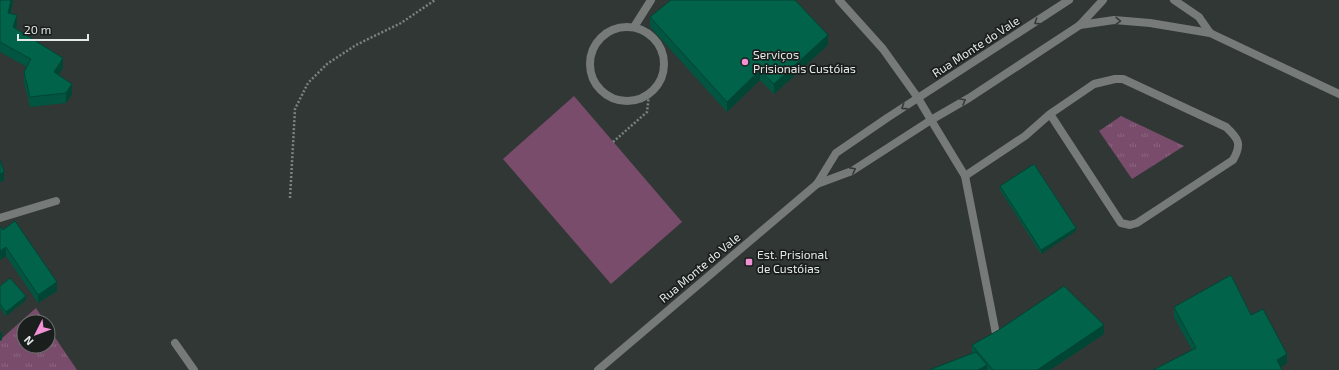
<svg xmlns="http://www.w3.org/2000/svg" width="1339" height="370" font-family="'Exo 2',sans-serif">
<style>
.grass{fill:url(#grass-tufts)}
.garden{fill:#794c6b}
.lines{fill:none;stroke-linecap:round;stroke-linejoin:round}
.path{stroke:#7c8280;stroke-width:2.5;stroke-dasharray:2 2;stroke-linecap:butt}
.service{stroke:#767a78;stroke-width:8}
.minor{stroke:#767a78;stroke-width:8}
.tertiary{stroke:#767a78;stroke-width:8}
.wall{fill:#025540}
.shaded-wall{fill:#014534}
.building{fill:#02634b;stroke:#014534}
.oneway{stroke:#363a38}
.poi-dot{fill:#f391d5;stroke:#1a1e1c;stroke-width:1.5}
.labels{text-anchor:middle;stroke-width:3.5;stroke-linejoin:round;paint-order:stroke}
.street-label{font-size:12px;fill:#e5eae8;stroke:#1a1e1c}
.poi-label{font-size:12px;fill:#e5eae8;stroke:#1a1e1c;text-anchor:start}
</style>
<defs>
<pattern id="grass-tufts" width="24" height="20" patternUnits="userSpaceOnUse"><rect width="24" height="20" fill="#794c6b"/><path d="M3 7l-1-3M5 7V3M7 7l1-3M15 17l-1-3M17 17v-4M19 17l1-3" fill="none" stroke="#8c6680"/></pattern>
</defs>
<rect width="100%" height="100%" fill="#303734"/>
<g class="grass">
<polygon points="1121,116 1184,146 1132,179 1099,131"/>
<polygon points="36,308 45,322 24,322 24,346 48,346 48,327 77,370 0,370 0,340"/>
</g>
<polygon class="garden" points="574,96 682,222 611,284 503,159"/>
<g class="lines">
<g class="path">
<polyline points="613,142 647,112 649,94"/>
<polyline points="290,198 295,109 308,83 327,64 356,45 401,23 435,0"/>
</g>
<g class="service">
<polyline points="839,0 883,49 918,98"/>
<circle cx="627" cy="64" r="37"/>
<polyline points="634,27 651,0"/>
<path d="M931 120 965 176 1025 136 1050 114 1094 84 1115 79H1123L1226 127C1239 139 1242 144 1233 160L1137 223 1130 225 1121 223 1050 114"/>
<polyline points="965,176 997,339"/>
<polyline points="175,343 194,370"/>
</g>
<g class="minor">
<polyline points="918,98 931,120"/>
<polyline points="0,218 56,201"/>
</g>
<g class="tertiary">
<polyline points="1174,0 1199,17 1210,33 1339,94"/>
<polyline points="1080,25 1114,20 1150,23 1210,33"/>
<polyline points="817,184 852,171 931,120 969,98 1080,25 1103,0"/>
<polyline points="598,370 817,184 836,153 887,118 1069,0"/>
</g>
</g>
<g class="wall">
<polygon points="0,0 13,0 11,14 17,25 16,28 63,68 59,75 72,94 66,103 30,107 24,82 24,72 27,67 0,52"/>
<polygon points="650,17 828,45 774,94 760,80 727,112 650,27"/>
<polygon points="1000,186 1076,231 1041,254 1000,190"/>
<polygon points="0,226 3,230 57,291 38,303 6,256 0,260"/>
<polygon points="0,286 26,300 6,316 0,308"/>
<polygon points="1174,307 1251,315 1287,363 1281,367 1192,350 1174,317"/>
<polygon points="997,331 1104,334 1050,370 929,370 972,353 972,345"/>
</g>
<g class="shaded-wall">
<polygon points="11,0 13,0 13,2 8,23 8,13"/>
<polygon points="17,15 17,25 13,37 13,27"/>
<polygon points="828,35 828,45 774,94 774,84"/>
<polygon points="63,58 63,68 54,82 54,72"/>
<polygon points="760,70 760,80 727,112 727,102"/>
<polygon points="72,84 72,94 66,103 66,93"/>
<polygon points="4,172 4,181 0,182 0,174"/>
<polygon points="1076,228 1076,231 1041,254 1041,250"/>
<polygon points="6,247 6,256 0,260 0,251"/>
<polygon points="57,282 57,291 38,303 38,295"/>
<polygon points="26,296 26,300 6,316 6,312"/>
<polygon points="1104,325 1104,334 1050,370 1037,370"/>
<polygon points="2,332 2,340 0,341 0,333"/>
<polygon points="1287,354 1287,363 1277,370 1277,360"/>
<polygon points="987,365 987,370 978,370"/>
</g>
<g class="building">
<polygon points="0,0 11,0 8,13 17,15 13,27 63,58 54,72 72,84 66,93 30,97 24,72 31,59 0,42"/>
<polygon points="671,0 795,0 828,35 774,84 760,70 727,102 650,17"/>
<polygon points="0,159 4,172 0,174"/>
<polygon points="1034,164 1076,228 1041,250 1000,186"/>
<polygon points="15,221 57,282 38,295 6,247 0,251 0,226 3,230"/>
<polygon points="1231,275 1251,315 1263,309 1287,354 1277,360 1282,370 1153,370 1196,348 1174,307"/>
<polygon points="10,278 26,296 6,312 0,304 0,286"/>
<polygon points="1064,286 1104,325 1037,370 993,370 972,345 997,331"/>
<polygon points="976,352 987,365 978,370 929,370"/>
</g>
<defs><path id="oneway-chevron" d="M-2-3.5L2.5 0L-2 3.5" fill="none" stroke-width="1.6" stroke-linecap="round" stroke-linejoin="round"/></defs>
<g class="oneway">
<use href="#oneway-chevron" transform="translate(1118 21) rotate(2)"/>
<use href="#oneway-chevron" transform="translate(1037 22) rotate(147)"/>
<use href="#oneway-chevron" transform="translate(963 101) rotate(-30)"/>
<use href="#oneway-chevron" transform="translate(904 107) rotate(147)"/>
<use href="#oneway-chevron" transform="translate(853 170) rotate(-28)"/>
</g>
<g class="poi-dot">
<circle cx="745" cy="62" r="4"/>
<rect x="745" y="258" width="8" height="8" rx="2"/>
</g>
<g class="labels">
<g class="street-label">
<text transform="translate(976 47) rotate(-33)" y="4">Rua Monte do Vale</text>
<text transform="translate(700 268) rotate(-40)" y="4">Rua Monte do Vale</text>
</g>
<g class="poi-label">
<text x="753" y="59">Serviços<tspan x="753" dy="14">Prisionais Custóias</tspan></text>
<text x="757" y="259">Est. Prisional<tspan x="757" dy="14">de Custóias</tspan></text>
</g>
</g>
<g transform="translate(36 334) rotate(228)"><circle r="19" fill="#1a1e1c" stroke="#6b706e"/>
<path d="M0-3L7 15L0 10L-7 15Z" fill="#f391d5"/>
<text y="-6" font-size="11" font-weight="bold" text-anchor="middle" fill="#e5eae8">N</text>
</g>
<path d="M18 34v6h70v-6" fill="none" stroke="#e5eae8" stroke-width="2"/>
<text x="24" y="34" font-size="12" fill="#e5eae8" stroke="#1a1e1c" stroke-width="3" paint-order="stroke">20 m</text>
</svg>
